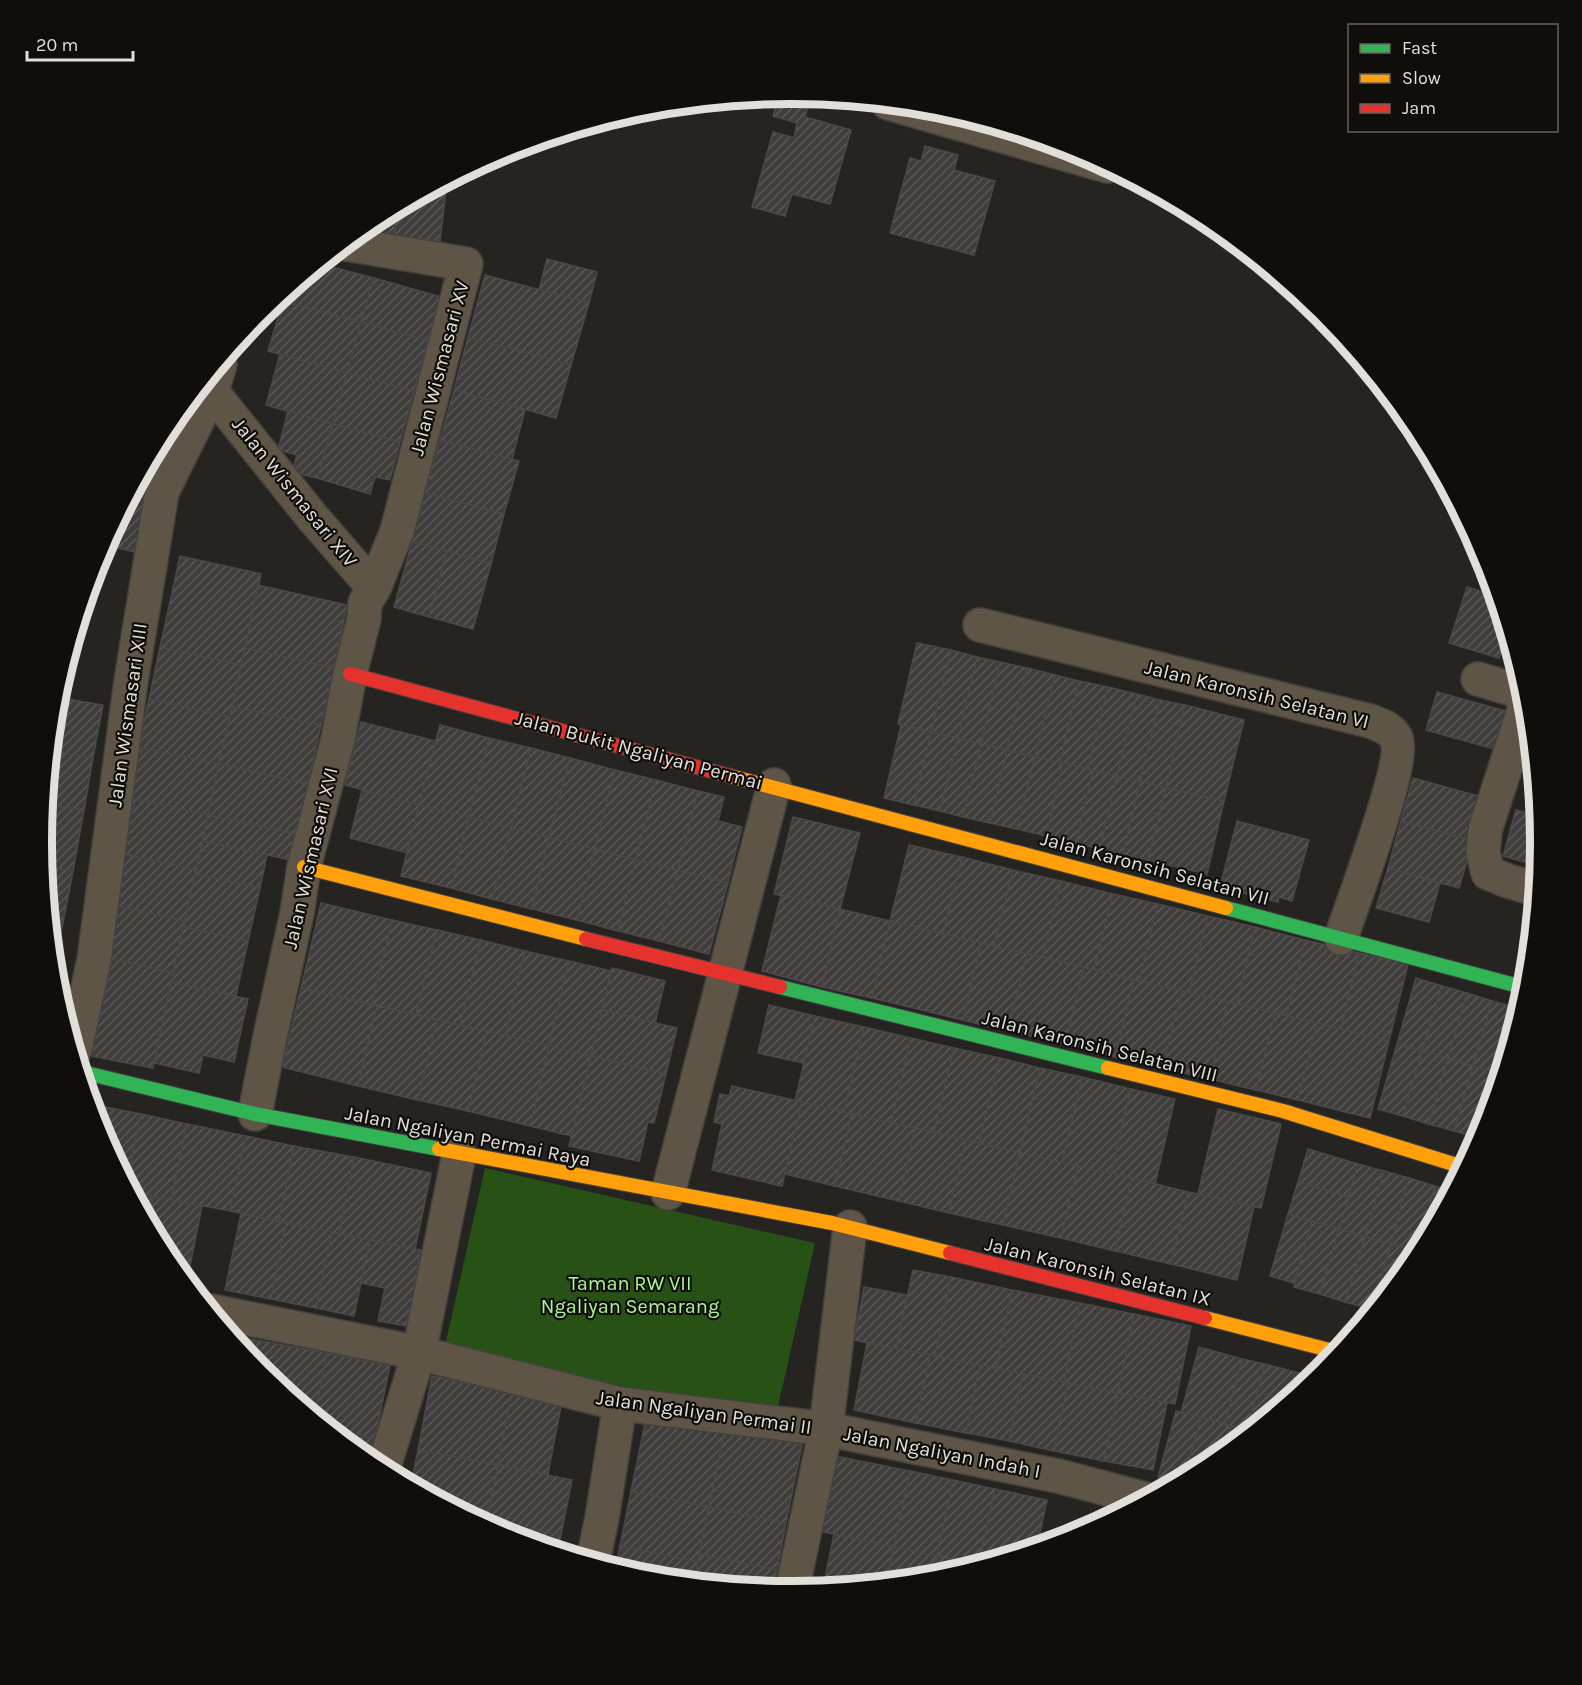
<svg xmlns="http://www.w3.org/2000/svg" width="1582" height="1685" font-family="Karla,sans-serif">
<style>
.green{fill:#275115}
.building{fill:url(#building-hatch);stroke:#4b4848;stroke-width:1.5}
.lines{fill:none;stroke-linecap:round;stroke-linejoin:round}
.street-casing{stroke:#434240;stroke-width:36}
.fast-casing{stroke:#434240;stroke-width:16}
.slow-casing{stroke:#434240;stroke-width:16}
.jam-casing{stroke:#434240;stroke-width:16}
.street{stroke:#5f5546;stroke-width:33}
.fast{stroke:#30b455;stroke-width:14}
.slow{stroke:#ff9f0a;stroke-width:14}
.jam{stroke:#e5322d;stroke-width:14}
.labels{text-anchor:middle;stroke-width:4.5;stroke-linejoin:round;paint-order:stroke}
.street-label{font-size:20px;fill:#e2dfdb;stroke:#100e0b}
.park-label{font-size:20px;fill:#aaf693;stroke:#100e0b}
.rim{fill:none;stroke:#e2dfdb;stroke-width:8}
</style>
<defs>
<pattern id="building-hatch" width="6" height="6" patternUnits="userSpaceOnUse" patternTransform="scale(1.5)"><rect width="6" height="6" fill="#403e3d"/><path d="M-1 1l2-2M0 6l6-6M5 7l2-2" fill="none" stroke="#5b5958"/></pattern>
</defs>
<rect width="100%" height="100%" fill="#262421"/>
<polygon class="green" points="485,1168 815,1243 775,1420 445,1346"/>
<g class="building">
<polygon points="791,94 811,95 805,117 851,130 830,204 792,194 785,216 752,207 773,132 794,138 797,123 773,116 779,95"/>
<polygon points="536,141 532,153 515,147"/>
<polygon points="925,146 958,155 954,170 995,181 974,255 890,233 910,158 921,161"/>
<polygon points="447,181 440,241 394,236 397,208"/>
<polygon points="397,208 394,236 360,232 375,220"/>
<polygon points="547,259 597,272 589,303 539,290"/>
<polygon points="321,264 374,278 361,322 283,301 284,294"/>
<polygon points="485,275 589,303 571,365 468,337"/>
<polygon points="374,278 441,297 428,341 361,322"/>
<polygon points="283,301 361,322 347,373 268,351"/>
<polygon points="361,322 428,341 414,391 347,373"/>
<polygon points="468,337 571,365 556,418 454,390"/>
<polygon points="280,354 347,373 333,424 266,405"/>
<polygon points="347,373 414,391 400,442 333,424"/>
<polygon points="454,390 525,410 512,459 440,440"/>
<polygon points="288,411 333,424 317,478 292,472 297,455 278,450"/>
<polygon points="177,416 178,417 170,451 157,448 168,426"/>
<polygon points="333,424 400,442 390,480 375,477 370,494 317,478"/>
<polygon points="440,440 519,461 504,514 425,493"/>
<polygon points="155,452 160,453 139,553 105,545"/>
<polygon points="425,493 504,514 491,564 412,542"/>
<polygon points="412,542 447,551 429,617 394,607"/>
<polygon points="447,551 491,564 473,629 429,617"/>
<polygon points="180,556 261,574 241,665 160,647"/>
<polygon points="258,585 347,605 334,668 245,648"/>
<polygon points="1467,587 1495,596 1507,635 1499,658 1449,643"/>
<polygon points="917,643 951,650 931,732 898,724"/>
<polygon points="160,647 241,665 230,717 149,699"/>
<polygon points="245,648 334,668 321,725 232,707"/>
<polygon points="951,650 977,657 958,738 931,732"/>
<polygon points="977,657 1000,662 981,744 958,738"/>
<polygon points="1000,662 1027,668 1007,750 981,744"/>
<polygon points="1027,668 1055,675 1035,757 1007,750"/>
<polygon points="65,669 60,697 56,697 56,696"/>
<polygon points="1055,675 1079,681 1060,763 1035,757"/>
<polygon points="1079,681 1108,687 1088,769 1060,763"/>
<polygon points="1108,687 1137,694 1117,776 1088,769"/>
<polygon points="1437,692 1509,712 1498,750 1426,730"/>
<polygon points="1137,694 1160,700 1140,781 1117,776"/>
<polygon points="56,697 103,705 93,758 51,751"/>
<polygon points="149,699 230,717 219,764 138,747"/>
<polygon points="1160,700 1185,705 1166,788 1140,781"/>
<polygon points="1185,705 1244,720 1224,801 1166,788"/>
<polygon points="232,707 321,725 308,784 219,764"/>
<polygon points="361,722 436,741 419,805 345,785"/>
<polygon points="440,725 489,738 469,817 419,805"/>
<polygon points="901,725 931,732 914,805 884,798"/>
<polygon points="931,732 958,738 940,811 914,805"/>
<polygon points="489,738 531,748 511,828 469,817"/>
<polygon points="958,738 981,744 963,817 940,811"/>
<polygon points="981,744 1007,750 990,823 963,817"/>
<polygon points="138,747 219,764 208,815 127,797"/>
<polygon points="531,748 570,758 549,838 511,828"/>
<polygon points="1007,750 1035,757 1017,829 990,823"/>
<polygon points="51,751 93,758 84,810 46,804"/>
<polygon points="1035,757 1063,763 1046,836 1017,829"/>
<polygon points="570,758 615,770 595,849 549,838"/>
<polygon points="1063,763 1093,770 1076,843 1046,836"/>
<polygon points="219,764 308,784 297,834 208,815"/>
<polygon points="615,770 656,780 636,860 595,849"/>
<polygon points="1093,770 1117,776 1100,849 1076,843"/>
<polygon points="1117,776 1140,781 1123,854 1100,849"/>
<polygon points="1413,778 1485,798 1473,841 1401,821"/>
<polygon points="656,780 698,791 678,870 636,860"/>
<polygon points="1140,781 1166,788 1148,860 1123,854"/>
<polygon points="1166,788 1224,801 1207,874 1148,860"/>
<polygon points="362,790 419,805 408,853 350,838"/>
<polygon points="698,791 724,797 718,821 742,827 728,883 678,870"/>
<polygon points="127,797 208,815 196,870 124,854"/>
<polygon points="46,804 84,810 73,871 44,866 42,842"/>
<polygon points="419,805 469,817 451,888 401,876"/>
<polygon points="1516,810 1537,816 1540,843 1538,866 1503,856"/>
<polygon points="208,815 297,834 291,860 203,841"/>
<polygon points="469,817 511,828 492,899 451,888"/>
<polygon points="793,817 860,833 840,909 774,894"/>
<polygon points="1237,821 1309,840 1292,901 1279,897 1278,902 1220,887"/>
<polygon points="1401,821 1473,841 1459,888 1388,868"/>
<polygon points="511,828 549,838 532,909 492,899"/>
<polygon points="549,838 595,849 577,920 532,909"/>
<polygon points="203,841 267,855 260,888 195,874"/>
<polygon points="909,845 962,857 943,934 890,921"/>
<polygon points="595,849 636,860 618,931 577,920"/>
<polygon points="124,854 196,870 185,921 113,905"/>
<polygon points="962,857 1013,870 994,946 943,934"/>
<polygon points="636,860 678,870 659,941 618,931"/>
<polygon points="44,866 73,871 63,923 50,920"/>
<polygon points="1388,868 1440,883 1429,922 1376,908"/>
<polygon points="678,870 728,883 709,954 659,941"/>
<polygon points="1013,870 1061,881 1043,958 994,946"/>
<polygon points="195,874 260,888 248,941 183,927"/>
<polygon points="1061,881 1113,894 1094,970 1043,958"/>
<polygon points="1113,894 1158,904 1139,981 1094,970"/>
<polygon points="781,895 840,909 822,987 762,971"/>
<polygon points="321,903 392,920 372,1004 301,988"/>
<polygon points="1158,904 1208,916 1189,993 1139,981"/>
<polygon points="113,905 185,921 174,973 102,957"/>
<polygon points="840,909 890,921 872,998 822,987"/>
<polygon points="1208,916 1255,927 1237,1004 1189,993"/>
<polygon points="50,920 63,923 54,969"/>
<polygon points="392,920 437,930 416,1015 372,1004"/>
<polygon points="890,921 981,943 963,1020 872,998"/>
<polygon points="183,927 248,941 236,996 171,982"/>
<polygon points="1255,927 1305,940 1287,1016 1237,1004"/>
<polygon points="437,930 481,940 460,1026 416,1015"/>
<polygon points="481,940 525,951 505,1036 460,1026"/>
<polygon points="1305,940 1359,953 1341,1029 1287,1016"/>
<polygon points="981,943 1027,954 1008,1031 963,1020"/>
<polygon points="525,951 569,961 549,1046 505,1036"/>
<polygon points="1359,953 1408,964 1389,1041 1341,1029"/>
<polygon points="1027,954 1084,967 1065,1044 1008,1031"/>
<polygon points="112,959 174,973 153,1068 91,1056"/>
<polygon points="569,961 611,971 591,1056 549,1046"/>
<polygon points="1084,967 1134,980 1115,1057 1065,1044"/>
<polygon points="612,968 665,981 655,1023 602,1010"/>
<polygon points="1416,978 1442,986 1422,1051 1397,1044"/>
<polygon points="1134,980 1182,991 1163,1068 1115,1057"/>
<polygon points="171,982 248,999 234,1062 203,1055 199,1073 154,1063"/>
<polygon points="1442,986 1467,993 1448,1058 1422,1051"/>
<polygon points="301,988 377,1006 358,1086 282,1067"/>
<polygon points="1182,991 1228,1002 1210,1079 1163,1068"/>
<polygon points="1467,993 1492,1001 1473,1066 1448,1058"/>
<polygon points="1492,1001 1518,1008 1499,1073 1473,1066"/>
<polygon points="1228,1002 1275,1013 1256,1090 1210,1079"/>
<polygon points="769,1005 815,1016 804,1063 758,1053"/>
<polygon points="377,1006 437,1020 418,1100 358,1086"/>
<polygon points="1518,1008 1520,1008 1500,1074 1499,1073"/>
<polygon points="602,1010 677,1028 666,1074 591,1056"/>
<polygon points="1275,1013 1317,1023 1298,1100 1256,1090"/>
<polygon points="815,1016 864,1027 844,1112 795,1101"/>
<polygon points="437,1020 487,1031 468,1111 418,1100"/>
<polygon points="1317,1023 1389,1041 1370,1118 1298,1100"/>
<polygon points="864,1027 911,1038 891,1123 844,1112"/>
<polygon points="487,1031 549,1046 530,1126 468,1111"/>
<polygon points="911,1038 954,1048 934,1133 891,1123"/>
<polygon points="1397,1044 1422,1051 1403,1116 1378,1109"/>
<polygon points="549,1046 591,1056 572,1136 530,1126"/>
<polygon points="954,1048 1000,1058 979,1143 934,1133"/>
<polygon points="1422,1051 1448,1058 1429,1124 1403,1116"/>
<polygon points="591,1056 666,1074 654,1123 648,1122 639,1161 569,1146"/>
<polygon points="1000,1058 1040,1068 1020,1153 979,1143"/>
<polygon points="1448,1058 1473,1066 1454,1131 1429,1124"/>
<polygon points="1473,1066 1499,1073 1482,1131 1478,1138 1454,1131"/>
<polygon points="1040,1068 1082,1077 1062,1163 1020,1153"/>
<polygon points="1499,1073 1500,1074 1482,1131"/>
<polygon points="1082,1077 1131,1089 1111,1174 1062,1163"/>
<polygon points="732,1086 802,1102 782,1186 712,1170 722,1124 714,1122 720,1094 729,1096"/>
<polygon points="1131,1089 1175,1099 1155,1184 1111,1174"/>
<polygon points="802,1102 852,1114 835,1186 785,1174"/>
<polygon points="91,1104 141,1114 127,1182 99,1129"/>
<polygon points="1218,1109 1281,1124 1261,1208 1198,1194"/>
<polygon points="141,1114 187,1124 171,1200 132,1192 127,1182"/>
<polygon points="852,1114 915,1128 899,1201 835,1186"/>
<polygon points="187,1124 246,1136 230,1211 171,1200"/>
<polygon points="915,1128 966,1140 949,1213 899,1201"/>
<polygon points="246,1136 294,1146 279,1221 230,1211"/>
<polygon points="966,1140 1020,1153 1003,1225 949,1213"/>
<polygon points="294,1146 354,1157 339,1234 279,1221"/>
<polygon points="1308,1149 1358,1164 1349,1197 1298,1182"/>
<polygon points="1020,1153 1078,1166 1061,1238 1003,1225"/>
<polygon points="354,1157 431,1173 415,1249 339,1234"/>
<polygon points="1358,1164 1384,1171 1365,1237 1339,1229"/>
<polygon points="1078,1166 1132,1178 1115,1251 1061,1238"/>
<polygon points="1384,1171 1409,1178 1391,1244 1365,1237"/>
<polygon points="1132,1178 1188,1192 1171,1264 1115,1251"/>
<polygon points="1409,1178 1435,1186 1416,1251 1391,1244"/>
<polygon points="1298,1182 1349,1197 1339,1229 1288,1214"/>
<polygon points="1435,1186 1450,1191 1417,1252 1416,1251"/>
<polygon points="132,1192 153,1196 148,1221"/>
<polygon points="1188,1192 1254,1207 1237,1280 1171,1264"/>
<polygon points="153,1196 202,1206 187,1281 168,1258 148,1221"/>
<polygon points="241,1214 286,1223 271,1299 225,1290"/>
<polygon points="1288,1214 1312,1221 1294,1283 1270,1276"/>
<polygon points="1312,1221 1339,1229 1320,1294 1294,1287"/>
<polygon points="286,1223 332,1232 316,1308 271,1299"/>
<polygon points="1339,1229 1365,1237 1345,1302 1320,1294"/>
<polygon points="332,1232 370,1240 354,1316 316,1308"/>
<polygon points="1365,1237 1391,1244 1371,1309 1345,1302"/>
<polygon points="370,1240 421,1250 414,1284 425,1287 417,1328 378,1321 385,1288 361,1283"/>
<polygon points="1391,1244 1416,1251 1414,1259 1372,1309"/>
<polygon points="913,1270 951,1277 935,1356 896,1349"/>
<polygon points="951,1277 1012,1290 996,1369 935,1356"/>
<polygon points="864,1287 907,1295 896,1349 854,1340"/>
<polygon points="1012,1290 1080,1303 1064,1382 996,1369"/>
<polygon points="1080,1303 1134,1314 1118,1393 1064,1382"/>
<polygon points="1134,1314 1191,1326 1175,1404 1118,1393"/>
<polygon points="234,1336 327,1353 315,1416 261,1372 233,1338"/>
<polygon points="867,1343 930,1355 916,1423 854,1410"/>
<polygon points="1199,1347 1242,1359 1225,1424 1181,1413"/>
<polygon points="327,1353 390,1366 375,1438 332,1430 315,1416"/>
<polygon points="930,1355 980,1365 966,1433 916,1423"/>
<polygon points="1242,1359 1265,1364 1247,1430 1225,1424"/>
<polygon points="1265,1364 1295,1372 1287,1399 1250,1430 1247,1430"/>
<polygon points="980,1365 1023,1374 1009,1441 966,1433"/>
<polygon points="1295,1372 1315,1377 1287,1399"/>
<polygon points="1023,1374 1068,1383 1054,1451 1009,1441"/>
<polygon points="432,1376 512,1392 498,1465 418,1450"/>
<polygon points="1068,1383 1118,1393 1104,1461 1054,1451"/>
<polygon points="512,1392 562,1401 548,1474 498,1465"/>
<polygon points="1118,1393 1167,1403 1153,1470 1104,1461"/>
<polygon points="1176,1411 1201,1417 1185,1477 1177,1482 1158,1477"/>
<polygon points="647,1414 725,1429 709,1507 631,1491"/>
<polygon points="1201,1417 1230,1426 1223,1452 1207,1465 1185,1477"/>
<polygon points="1230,1426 1250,1430 1223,1452"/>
<polygon points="725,1429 802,1445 786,1523 709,1507"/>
<polygon points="332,1430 375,1438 371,1462"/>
<polygon points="418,1450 498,1465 488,1513 451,1506 411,1485"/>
<polygon points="835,1456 910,1471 894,1547 819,1531"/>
<polygon points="498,1465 572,1480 561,1535 487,1521"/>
<polygon points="910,1471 953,1480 937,1556 894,1547"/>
<polygon points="953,1480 995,1489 978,1565 937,1556"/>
<polygon points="995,1489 1047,1500 1037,1547 979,1564"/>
<polygon points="631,1491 709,1507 698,1562 620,1546"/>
<polygon points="451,1506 488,1513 486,1525"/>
<polygon points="709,1507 786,1523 777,1570 699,1554"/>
<polygon points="487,1521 561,1535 558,1551 504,1534 486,1525"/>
<polygon points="834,1534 894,1547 887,1582 823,1588"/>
<polygon points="620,1546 698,1562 694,1582 645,1577 616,1568"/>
<polygon points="894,1547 937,1556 933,1578 887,1582"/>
<polygon points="699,1554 777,1570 773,1590 694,1582"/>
<polygon points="937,1556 978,1565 933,1578"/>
</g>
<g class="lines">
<g class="street-casing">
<g id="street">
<polyline points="888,103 1107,166"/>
<polyline points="346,244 466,264 397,531 374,588"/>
<polyline points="204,382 313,518 374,588 365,603 364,619 350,674 338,739 304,867 297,913 270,1037 255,1114"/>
<path d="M980 625 1370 721C1380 725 1391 728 1396 738 1407 761 1351 907 1341 938"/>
<polyline points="1478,679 1525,693"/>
<polyline points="1526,704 1485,830 1483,853 1488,873 1508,881 1535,889"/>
<polyline points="75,1049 94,960 131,681 162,492 212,391 220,364"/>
<polyline points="459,1154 419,1353 620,1404 826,1429 850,1227"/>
<polyline points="668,1193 774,785"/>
<polyline points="211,1311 419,1353 383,1470"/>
<polyline points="593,1561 602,1518 620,1404"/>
<polyline points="792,1591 826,1429 1058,1476 1145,1499"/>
</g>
</g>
<g class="fast-casing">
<g id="fast">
<polyline points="1226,908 1526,988"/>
<polyline points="780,987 1108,1068"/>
<polyline points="82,1072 255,1114 439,1149"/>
</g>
</g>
<g class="slow-casing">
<g id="slow">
<polyline points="730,776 1226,908"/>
<polyline points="304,867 586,939"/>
<polyline points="1108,1068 1283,1111 1463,1167"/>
<polyline points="439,1149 832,1223 950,1253"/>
<polyline points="1205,1318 1337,1352"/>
</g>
</g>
<g class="jam-casing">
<g id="jam">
<polyline points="350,674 730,776"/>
<polyline points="586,939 780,987"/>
<polyline points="950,1253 1205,1318"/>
</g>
</g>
<use href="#street" class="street"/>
<use href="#fast" class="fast"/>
<use href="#slow" class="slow"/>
<use href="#jam" class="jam"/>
</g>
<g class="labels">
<g class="street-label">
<text transform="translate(439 368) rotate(-75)" y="7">Jalan Wismasari XV</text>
<text transform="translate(295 492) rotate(51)" y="7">Jalan Wismasari XIV</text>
<text transform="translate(1257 694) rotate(14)" y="7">Jalan Karonsih Selatan VI</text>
<text transform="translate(127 715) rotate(-82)" y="7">Jalan Wismasari XIII</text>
<text transform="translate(639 750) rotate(15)" y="7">Jalan Bukit Ngaliyan Permai</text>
<text transform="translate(310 858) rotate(-77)" y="7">Jalan Wismasari XVI</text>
<text transform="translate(1155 868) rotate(15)" y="7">Jalan Karonsih Selatan VII</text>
<text transform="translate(1100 1046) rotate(14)" y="7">Jalan Karonsih Selatan VIII</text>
<text transform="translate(468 1136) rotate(11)" y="7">Jalan Ngaliyan Permai Raya</text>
<text transform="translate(1098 1271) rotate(14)" y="7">Jalan Karonsih Selatan IX</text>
<text transform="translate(704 1412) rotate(8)" y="7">Jalan Ngaliyan Permai II</text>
<text transform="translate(942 1452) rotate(11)" y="7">Jalan Ngaliyan Indah I</text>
</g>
<g class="park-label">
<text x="630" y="1290">Taman RW VII<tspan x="630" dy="23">Ngaliyan Semarang</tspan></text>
</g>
</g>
<path d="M0 0H1582V1685H0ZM790 104H792A738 738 0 0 1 1530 842V843A738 738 0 0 1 792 1581H790A738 738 0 0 1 52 843V842A738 738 0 0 1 790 104Z" fill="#100e0b" fill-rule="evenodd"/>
<path class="rim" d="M790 104H792A738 738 0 0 1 1530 842V843A738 738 0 0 1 792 1581H790A738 738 0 0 1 52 843V842A738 738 0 0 1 790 104Z"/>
<rect x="1348" y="24" width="210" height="108" fill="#100e0b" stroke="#64625e" stroke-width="1.5"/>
<rect x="1360" y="44" width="30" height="9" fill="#30b455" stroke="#64625e" stroke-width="1.5"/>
<text x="1402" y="54" font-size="18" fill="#e2dfdb">Fast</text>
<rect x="1360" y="74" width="30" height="9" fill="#ff9f0a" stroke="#64625e" stroke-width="1.5"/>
<text x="1402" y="84" font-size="18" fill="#e2dfdb">Slow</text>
<rect x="1360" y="104" width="30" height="9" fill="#e5322d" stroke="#64625e" stroke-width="1.5"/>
<text x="1402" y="114" font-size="18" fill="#e2dfdb">Jam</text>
<path d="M27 51v9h106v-9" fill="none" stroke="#e2dfdb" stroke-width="3"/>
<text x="36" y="51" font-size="18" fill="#e2dfdb" stroke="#100e0b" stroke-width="4.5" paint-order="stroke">20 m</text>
</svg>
